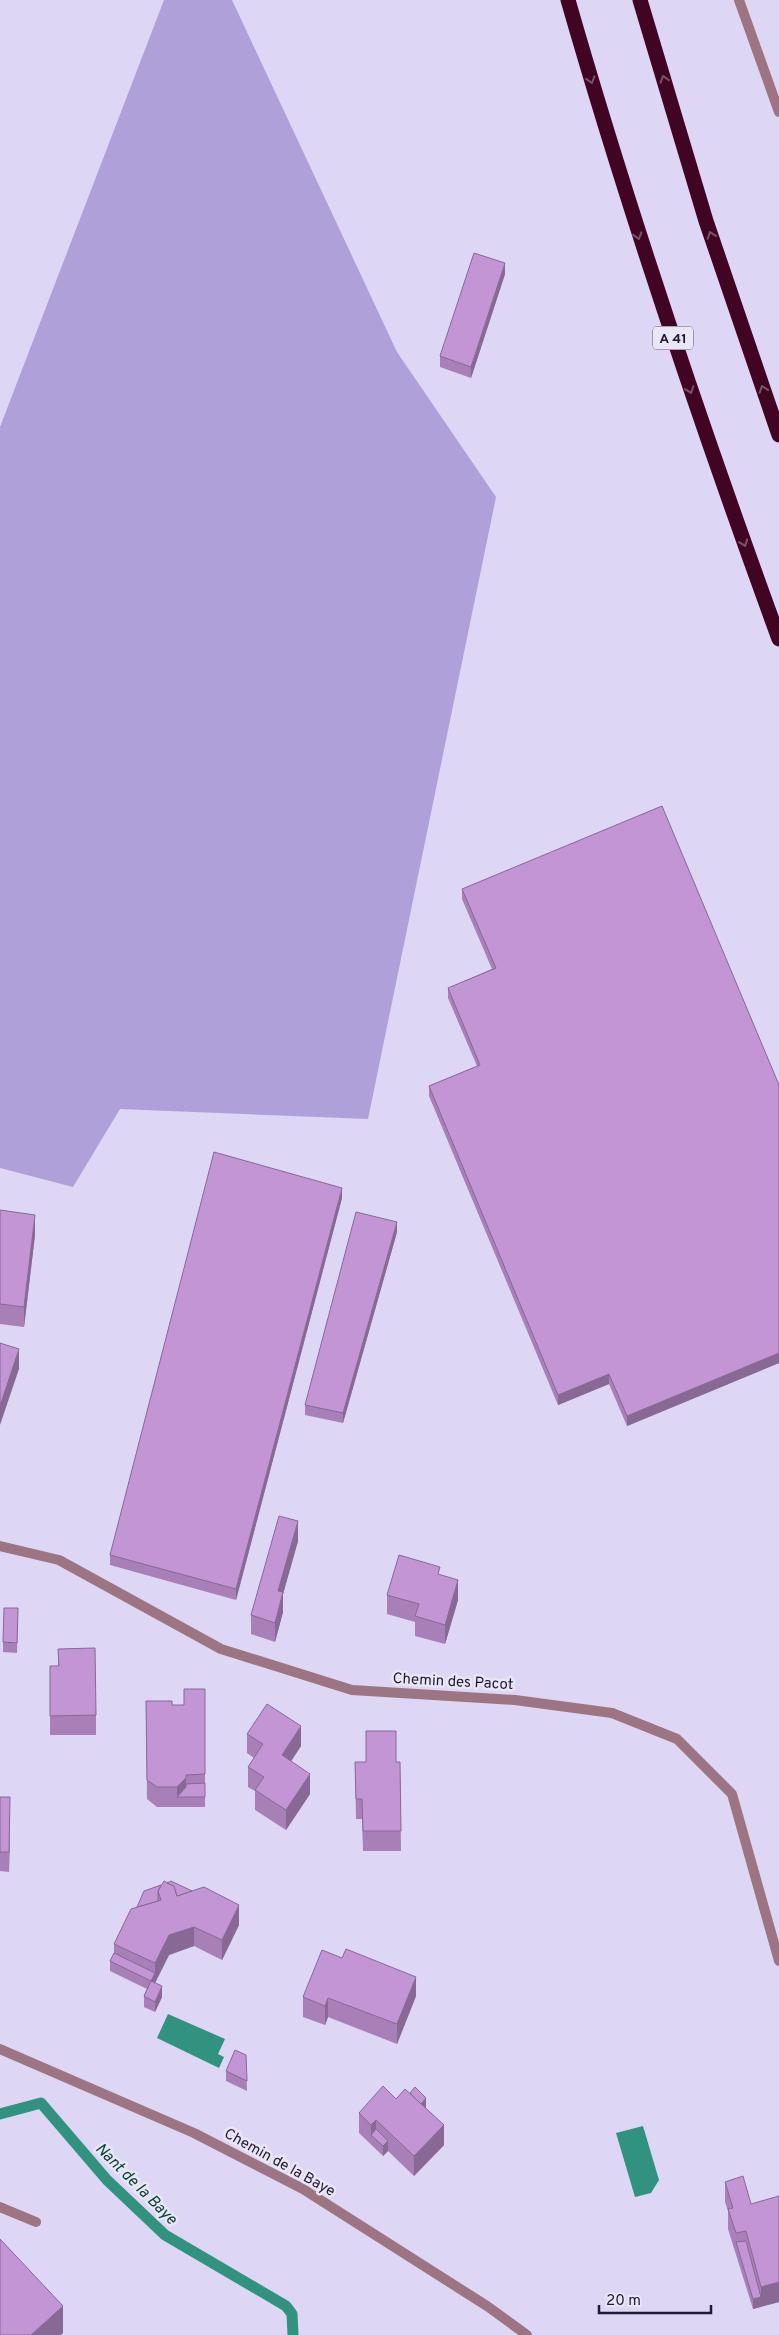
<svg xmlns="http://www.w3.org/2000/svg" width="779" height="2335" font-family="Overpass,sans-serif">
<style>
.green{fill:#afa0d9}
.water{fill:#31937f}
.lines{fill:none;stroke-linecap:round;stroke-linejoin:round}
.stream{stroke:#31937f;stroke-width:11}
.service{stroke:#9c7482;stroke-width:10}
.minor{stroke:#9c7482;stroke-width:10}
.tertiary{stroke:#9c7482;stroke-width:10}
.motorway{stroke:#420423;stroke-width:15}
.wall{fill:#a880b7}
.shaded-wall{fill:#886895}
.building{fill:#c395d5;stroke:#886895}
.oneway{stroke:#7c536c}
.labels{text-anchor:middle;stroke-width:5;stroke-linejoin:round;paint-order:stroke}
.shield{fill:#e9e6f5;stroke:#5e576f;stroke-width:1}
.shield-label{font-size:14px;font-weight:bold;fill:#221a35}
.street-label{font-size:15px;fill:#221a35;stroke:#e9e6f5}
.water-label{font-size:16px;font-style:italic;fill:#094338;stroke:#e9e6f5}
</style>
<rect width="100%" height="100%" fill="#ddd6f4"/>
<polygon class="green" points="164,0 232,0 397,352 496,497 368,1119 120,1109 73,1187 0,1168 0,427"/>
<g class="water">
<polygon points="168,2014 225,2039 218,2054 224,2057 219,2068 157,2038"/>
<polygon points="643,2126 659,2180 651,2193 635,2197 616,2133"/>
</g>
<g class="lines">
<polyline class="stream" points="0,2114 41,2103 107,2180 165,2235 286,2306 292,2314 293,2335"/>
<g class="service">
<polyline points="739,0 779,112"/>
<polyline points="612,1713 677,1739 732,1794 779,1961"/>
<polyline points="0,2207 36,2222"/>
</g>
<polyline class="minor" points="0,1546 59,1560 221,1649 352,1690 515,1700 612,1713"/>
<polyline class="tertiary" points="0,2049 194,2133 303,2189 487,2306 527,2335"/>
<g class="motorway">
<path d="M568 0C630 216 702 428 779 639"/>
<polyline points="640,0 706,221 779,435"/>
</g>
</g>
<g class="wall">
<polygon points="505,274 471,378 440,367 440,356"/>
<polygon points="462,889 779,1085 779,1363 627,1426 609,1384 558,1405 429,1096 429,1086 477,1066 448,998 448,988 492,969 462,899"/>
<polygon points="342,1198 236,1600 110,1565 110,1555"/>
<polygon points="0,1210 35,1235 24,1327 0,1324"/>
<polygon points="397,1232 343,1423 305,1415 305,1405"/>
<polygon points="298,1541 283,1594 283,1612 275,1642 251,1634 251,1615"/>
<polygon points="440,1575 458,1600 445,1644 415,1636 415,1622 387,1614 387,1595"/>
<polygon points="18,1619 17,1653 3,1652 3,1642"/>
<polygon points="58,1649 96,1715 96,1735 50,1735 50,1666 58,1666"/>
<polygon points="205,1689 205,1807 157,1807 147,1799 146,1701 172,1705 184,1705"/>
<polygon points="247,1734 301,1746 291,1761 310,1794 286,1830 255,1810 255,1791 248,1787 248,1767 254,1758 247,1753"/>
<polygon points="355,1762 400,1762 401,1851 363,1851 362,1819 356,1819"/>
<polygon points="0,1797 10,1817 9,1872 0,1871"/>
<polygon points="161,1885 239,1925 222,1960 194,1946 169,1955 155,1983 162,1997 155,2012 144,2007 144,1996 147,1989 110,1971 110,1961 114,1953 114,1944 137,1907"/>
<polygon points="342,1958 416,1996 397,2044 328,2017 325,2025 303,2017 303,1997"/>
<polygon points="246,2055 247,2091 226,2081 226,2071"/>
<polygon points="396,2099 426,2108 444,2145 414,2176 388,2151 383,2156 359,2133 359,2113"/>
<polygon points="725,2182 779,2302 753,2309 728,2229 728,2211 725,2202"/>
</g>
<g class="shaded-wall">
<polygon points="505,263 505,274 471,378 471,367"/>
<polygon points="342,1188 342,1198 236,1600 236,1589"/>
<polygon points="35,1215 35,1235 24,1327 24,1307"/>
<polygon points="397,1222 397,1232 343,1423 343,1413"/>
<polygon points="19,1349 19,1369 0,1425 0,1406"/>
<polygon points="779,1353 779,1363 627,1426 627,1416"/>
<polygon points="609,1374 609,1384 558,1405 558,1395"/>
<polygon points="298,1521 298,1541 283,1594 283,1612 275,1642 275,1623 278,1591"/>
<polygon points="458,1580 458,1600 445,1644 445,1625"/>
<polygon points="301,1726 301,1746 282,1775 282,1755"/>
<polygon points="310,1774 310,1794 286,1830 286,1810"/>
<polygon points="186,1778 186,1797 177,1797 177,1787"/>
<polygon points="10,1797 10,1817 9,1872 9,1852"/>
<polygon points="239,1905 239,1925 222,1960 222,1940"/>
<polygon points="194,1927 194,1946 169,1955 151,1991 151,1981 155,1973 155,1963 169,1935"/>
<polygon points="416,1977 416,1996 397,2044 397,2024"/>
<polygon points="162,1986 162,1997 155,2012 155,2002"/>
<polygon points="328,1998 328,2017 325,2025 325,2006"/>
<polygon points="426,2098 426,2108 417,2109"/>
<polygon points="376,2120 376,2139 371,2135 371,2145 371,2125"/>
<polygon points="444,2125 444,2145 414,2176 414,2156"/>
<polygon points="388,2141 388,2151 383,2156 383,2146"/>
<polygon points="779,2282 779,2302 753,2309 753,2299 761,2297 761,2287"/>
<polygon points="63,2306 63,2333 61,2335 31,2335"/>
</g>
<g class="building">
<polygon points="474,253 505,263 471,367 440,356"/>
<polygon points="662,806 779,1085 779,1353 627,1416 609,1374 558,1395 429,1086 480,1065 448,988 496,968 462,889"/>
<polygon points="214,1152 342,1188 236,1589 110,1555"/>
<polygon points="0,1210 35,1215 24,1307 0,1304"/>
<polygon points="356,1212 397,1222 343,1413 305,1405"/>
<polygon points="0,1343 19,1349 0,1406"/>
<polygon points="279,1516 298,1521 278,1591 283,1592 275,1623 251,1615"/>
<polygon points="399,1555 440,1567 438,1574 458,1580 445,1625 415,1616 419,1604 387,1595"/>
<polygon points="4,1608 18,1608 17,1643 3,1642"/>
<polygon points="95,1648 96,1715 50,1716 50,1666 59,1666 58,1649"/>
<polygon points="184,1689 205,1689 205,1774 186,1775 186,1778 177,1787 157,1787 147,1780 146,1701 172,1701 172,1705 184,1705"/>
<polygon points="267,1704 301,1726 282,1755 310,1774 286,1810 255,1790 264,1777 248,1767 263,1744 247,1734"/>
<polygon points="366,1731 396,1731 396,1762 400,1762 401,1831 363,1831 362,1799 356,1799 355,1762 366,1762"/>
<polygon points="205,1783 205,1797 177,1797 186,1787 186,1784"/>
<polygon points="0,1797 10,1797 9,1852 0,1852"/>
<polygon points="164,1881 174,1886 177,1896 204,1887 239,1905 222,1940 194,1927 169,1935 155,1963 114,1944 131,1909 161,1900 158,1891"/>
<polygon points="171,1881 192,1891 177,1896 174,1886 167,1883"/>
<polygon points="161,1885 158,1891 158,1901 137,1907 144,1891"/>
<polygon points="346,1949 416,1977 397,2024 328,1998 325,2006 303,1997 322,1950 342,1958"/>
<polygon points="114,1953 155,1973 151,1981 110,1961"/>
<polygon points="151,1981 162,1986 155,2002 144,1996"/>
<polygon points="235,2050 246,2055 247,2081 226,2071"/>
<polygon points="383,2086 396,2099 405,2089 444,2125 414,2156 376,2120 371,2125 359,2113"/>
<polygon points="415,2087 426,2098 421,2104 410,2093"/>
<polygon points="376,2129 388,2141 383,2146 371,2135"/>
<polygon points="743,2176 751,2204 779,2196 779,2282 761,2287 746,2231 736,2233 728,2209 733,2208 725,2182"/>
<polygon points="0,2239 63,2306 31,2335 0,2335"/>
<polygon points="746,2241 761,2297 753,2299 736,2242"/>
</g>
<defs><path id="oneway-chevron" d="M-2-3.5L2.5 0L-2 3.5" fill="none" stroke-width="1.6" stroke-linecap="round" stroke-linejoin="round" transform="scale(1.25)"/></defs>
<g class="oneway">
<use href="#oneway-chevron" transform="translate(664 79) rotate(-107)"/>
<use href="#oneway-chevron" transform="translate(591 80) rotate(73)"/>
<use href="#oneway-chevron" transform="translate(711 235) rotate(-109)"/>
<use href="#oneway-chevron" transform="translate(638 236) rotate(73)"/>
<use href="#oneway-chevron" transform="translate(763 389) rotate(-109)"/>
<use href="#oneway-chevron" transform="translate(690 390) rotate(71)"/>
<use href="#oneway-chevron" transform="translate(744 543) rotate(70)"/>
</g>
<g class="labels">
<rect class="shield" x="653" y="326.5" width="40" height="23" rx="4"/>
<g class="shield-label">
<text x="673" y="343">A 41</text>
</g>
<g class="street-label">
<text transform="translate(453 1681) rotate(3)" y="5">Chemin des Pacot</text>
<text transform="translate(280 2162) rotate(29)" y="5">Chemin de la Baye</text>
</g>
<g class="water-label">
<text transform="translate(137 2183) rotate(45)" y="6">Nant de la Baye</text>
</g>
</g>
<path d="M599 2305v8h112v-8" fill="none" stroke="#221a35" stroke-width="2.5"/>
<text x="606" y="2305" font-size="15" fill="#221a35" stroke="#e9e6f5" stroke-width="4" paint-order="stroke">20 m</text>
</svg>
